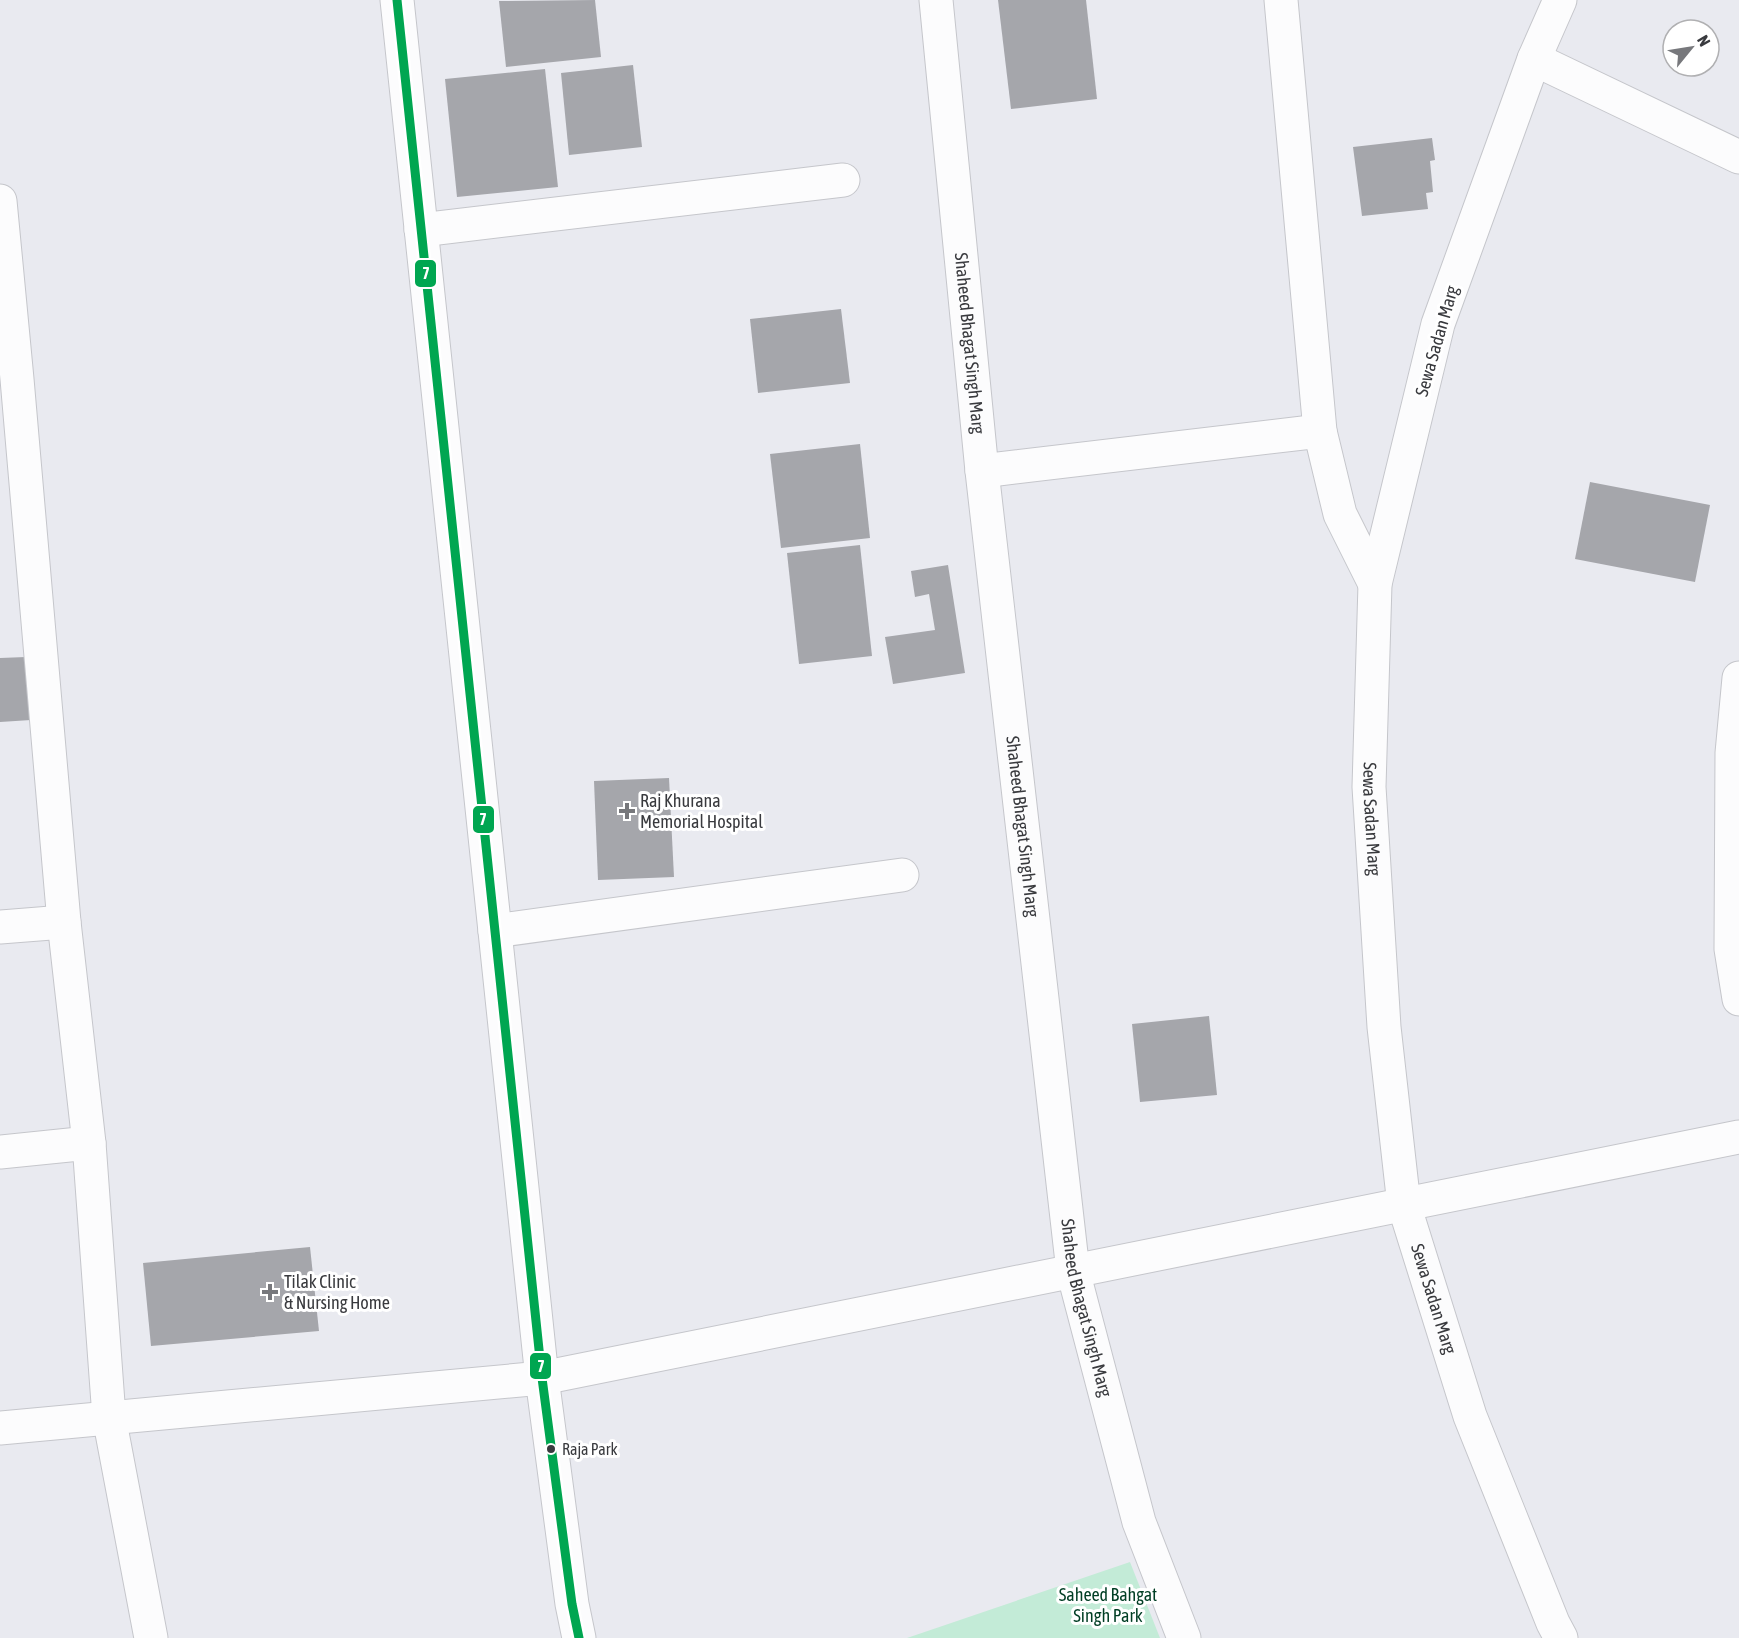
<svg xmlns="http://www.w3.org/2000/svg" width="1739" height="1638" font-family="'Asap Condensed',sans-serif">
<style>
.green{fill:#c3ebd7}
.building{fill:#a5a6ab}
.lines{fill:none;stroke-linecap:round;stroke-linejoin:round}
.minor-casing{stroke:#c5c6cb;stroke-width:35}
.minor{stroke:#fcfcfd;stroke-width:33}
.bus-1-casing{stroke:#fff;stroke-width:14}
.bus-1{stroke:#00a651;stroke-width:9}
.poi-dot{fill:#77787c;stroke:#fff;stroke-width:2}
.bus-dot{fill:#393a3e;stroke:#fff;stroke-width:2}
.labels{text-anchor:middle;stroke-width:6;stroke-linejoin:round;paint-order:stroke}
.bus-label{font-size:16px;fill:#393a3e;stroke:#fff;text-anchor:start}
.street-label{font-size:18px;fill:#393a3e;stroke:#fff}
.poi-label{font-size:18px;fill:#393a3e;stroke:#fff;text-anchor:start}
.park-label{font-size:18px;fill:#003e24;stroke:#fff}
.line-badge{stroke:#fff;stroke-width:2}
.badge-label{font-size:16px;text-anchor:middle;font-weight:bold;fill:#fff}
</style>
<rect width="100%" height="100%" fill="#e9eaf0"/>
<polygon class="green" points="1130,1562 1160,1638 907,1638"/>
<g class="building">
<polygon points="595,0 601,57 506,67 499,1"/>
<polygon points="998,0 1086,0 1097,99 1011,109"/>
<polygon points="633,65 642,147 569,155 561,73"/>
<polygon points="545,69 558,187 457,197 445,79"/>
<polygon points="1432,138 1435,160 1430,161 1433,192 1426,193 1428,209 1362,216 1353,147"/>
<polygon points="841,309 850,383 758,393 750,319"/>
<polygon points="860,444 870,538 781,548 770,454"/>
<polygon points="1590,482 1710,505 1695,582 1575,559"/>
<polygon points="860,545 872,656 799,664 787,553"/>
<polygon points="948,565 965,673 893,684 885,637 935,630 929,594 915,597 911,571"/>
<polygon points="26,657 31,720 0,722 0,658"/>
<polygon points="669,778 674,877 598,880 594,781"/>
<polygon points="1209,1016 1217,1095 1140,1102 1132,1024"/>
<polygon points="310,1247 319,1331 151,1346 143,1263"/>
</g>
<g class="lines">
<g class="minor-casing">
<g id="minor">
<polyline points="397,0 542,1378 572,1604 579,1638"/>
<path id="s1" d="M936 0 982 471 1073 1271 1139 1522 1184 1638"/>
<polyline points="1281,0 1320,431 1340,514 1375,584"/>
<path id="s2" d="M1560 0 1534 59 1438 324 1375 584 1369 787 1384 1027 1404 1205 1470 1416 1553 1623 1561 1638"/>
<polyline points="1534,59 1739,157"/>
<polyline points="0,201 17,379 64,922 89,1143 109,1417 151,1638"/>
<polyline points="421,230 843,180"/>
<polyline points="982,471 1320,431"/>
<polyline points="1739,678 1732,753 1731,949 1739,999"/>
<polyline points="0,927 64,922"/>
<polyline points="495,931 902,875"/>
<polyline points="0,1152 89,1143"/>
<polyline points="0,1428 542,1378 1739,1137"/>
</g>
</g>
<use href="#minor" class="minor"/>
<g class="bus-1-casing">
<polyline id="bus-1" points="397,0 542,1378 572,1604 579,1638"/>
</g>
<use href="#bus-1" class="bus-1"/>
</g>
<g class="poi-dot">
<path d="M624 802h6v6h6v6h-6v6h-6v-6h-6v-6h6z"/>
<path d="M267 1283h6v6h6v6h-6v6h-6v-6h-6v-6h6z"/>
</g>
<circle class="bus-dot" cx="551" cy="1449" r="5"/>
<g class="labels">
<g class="bus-label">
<text x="562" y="1455">Raja Park</text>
</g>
<g class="street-label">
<text transform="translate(1437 341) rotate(-74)" y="6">Sewa Sadan Marg</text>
<text dy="6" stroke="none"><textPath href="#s1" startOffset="345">Shaheed Bhagat Singh Marg</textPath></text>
<text dy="6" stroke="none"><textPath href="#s2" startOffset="849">Sewa Sadan Marg</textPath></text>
<text dy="6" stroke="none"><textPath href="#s1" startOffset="831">Shaheed Bhagat Singh Marg</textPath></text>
<text dy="6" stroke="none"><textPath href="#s2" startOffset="1335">Sewa Sadan Marg</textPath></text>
<text dy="6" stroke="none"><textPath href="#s1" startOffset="1317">Shaheed Bhagat Singh Marg</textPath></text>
</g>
<g class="poi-label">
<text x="640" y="807">Raj Khurana<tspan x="640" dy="21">Memorial Hospital</tspan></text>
<text x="284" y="1288">Tilak Clinic<tspan x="284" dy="21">&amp; Nursing Home</tspan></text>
</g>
<g class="park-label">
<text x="1108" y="1601">Saheed Bahgat<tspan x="1108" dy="21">Singh Park</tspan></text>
</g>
</g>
<g class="line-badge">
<rect x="414" y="259" width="23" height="29" rx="6" fill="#00a651"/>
<rect x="472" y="805" width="23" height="29" rx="6" fill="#00a651"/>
<rect x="529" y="1352" width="23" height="28" rx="6" fill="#00a651"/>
</g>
<g class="badge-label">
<text x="426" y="279">7</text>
<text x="483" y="825">7</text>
<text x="541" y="1372">7</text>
</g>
<g transform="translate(1691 48) rotate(60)"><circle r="28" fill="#ffffff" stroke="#b0b0b2" stroke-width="1.5"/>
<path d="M0-4.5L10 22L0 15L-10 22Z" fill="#77787c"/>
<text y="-9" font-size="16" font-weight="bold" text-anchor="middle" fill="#393a3e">N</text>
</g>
</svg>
